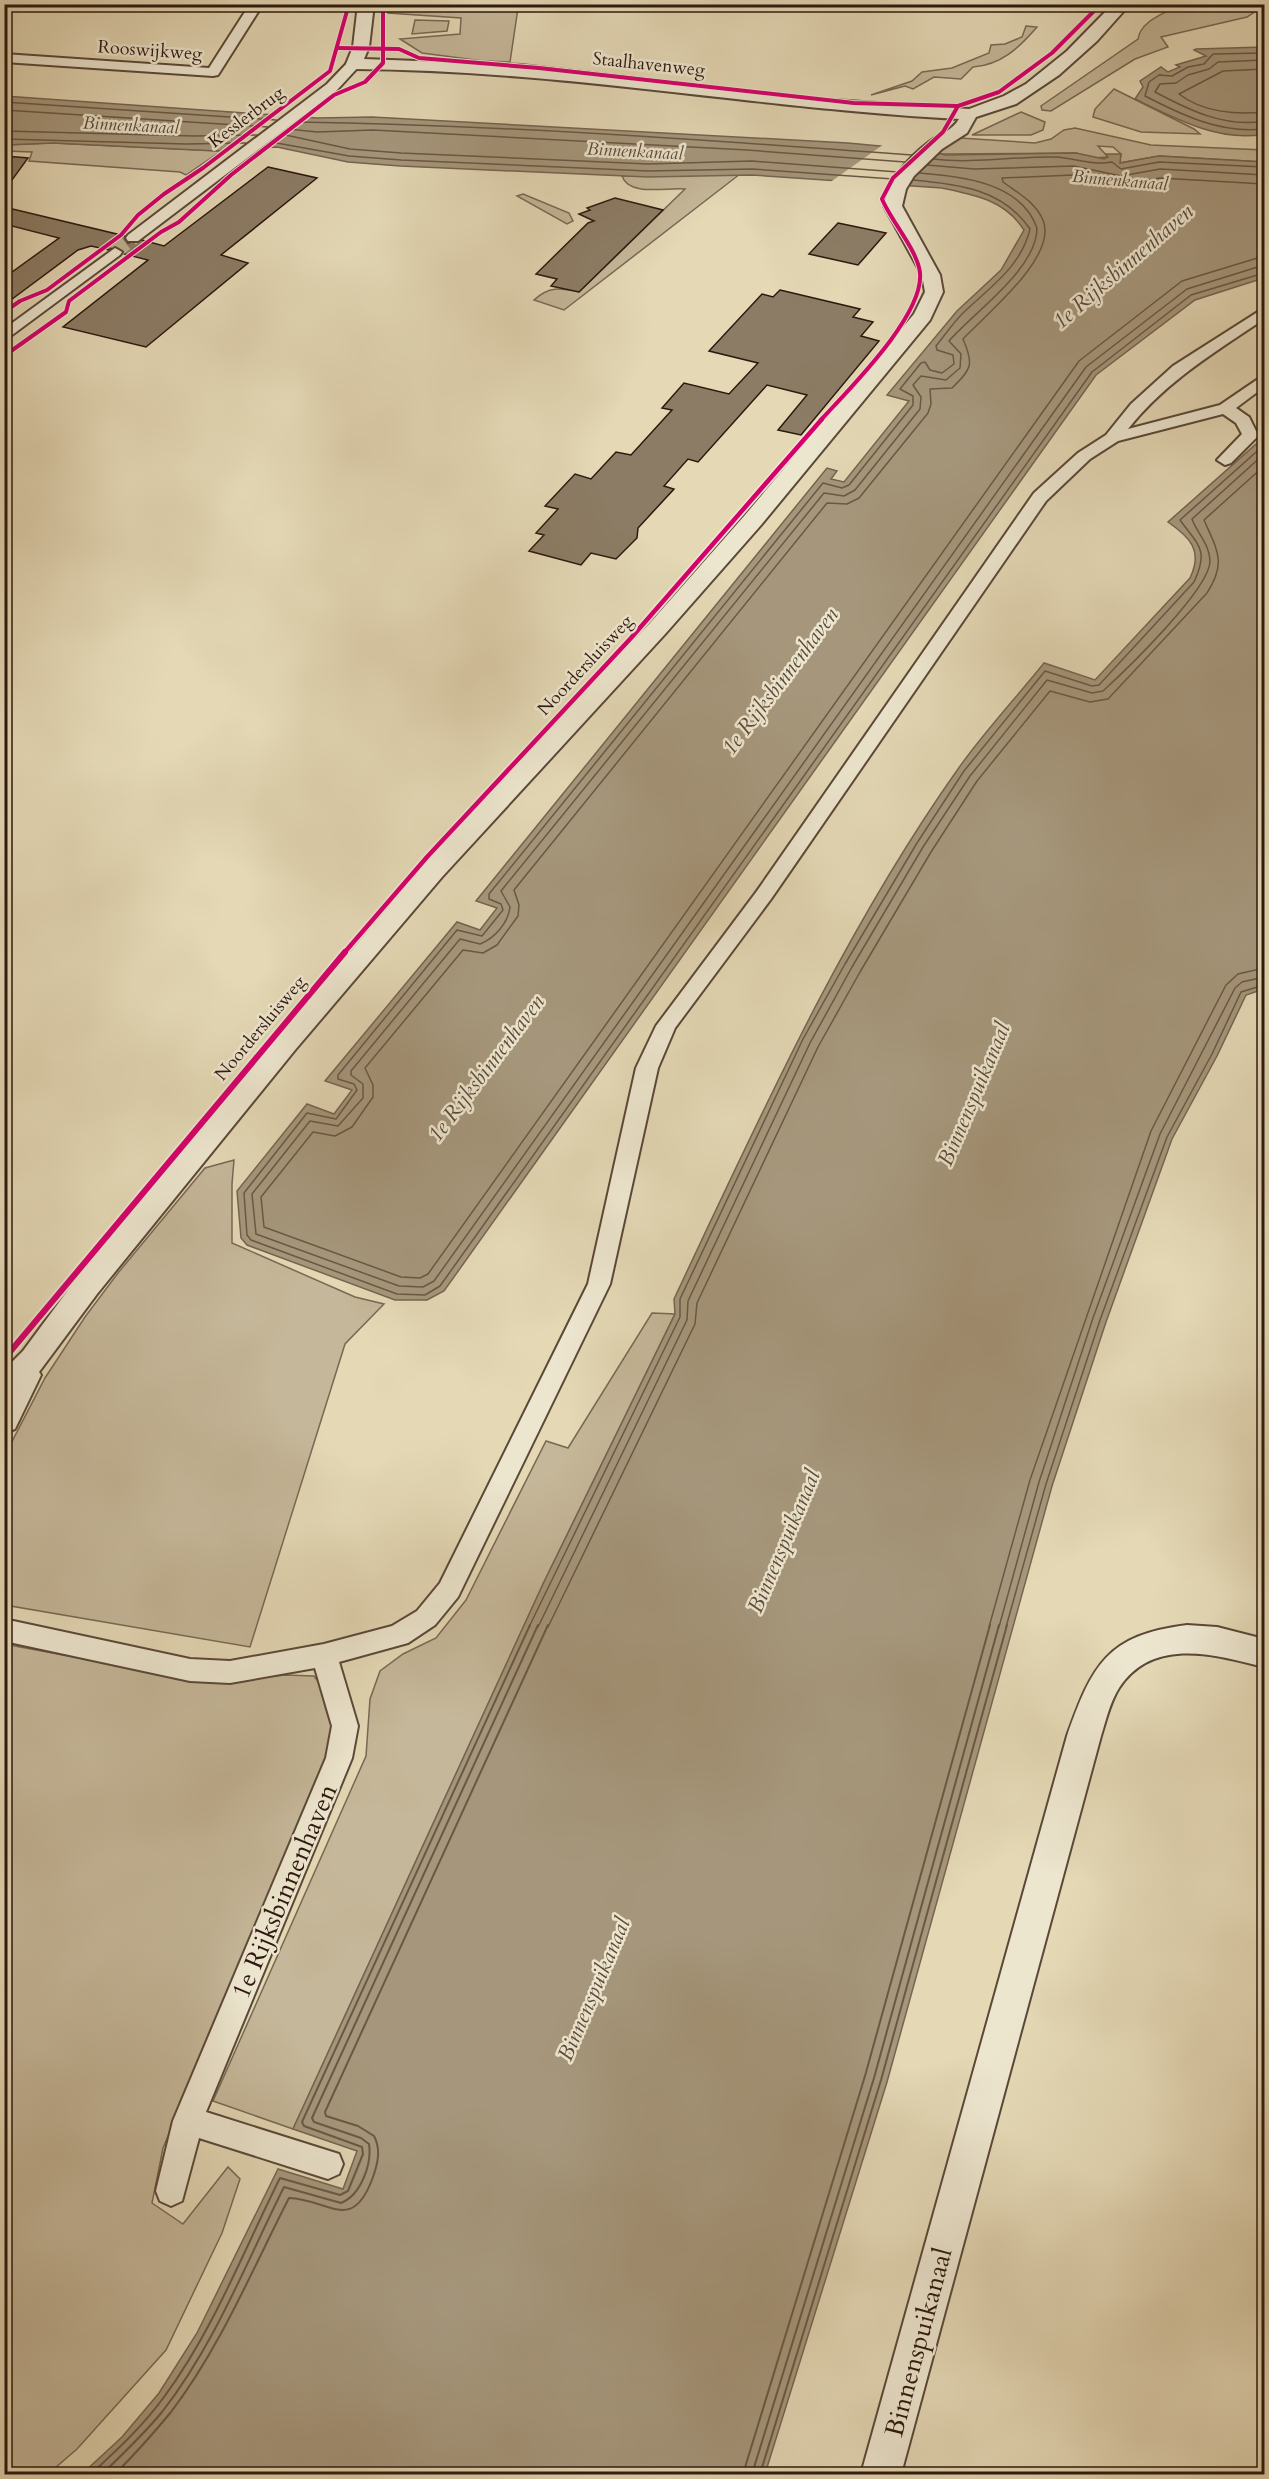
<svg xmlns="http://www.w3.org/2000/svg" width="1269" height="2479" font-family="Cardo,serif">
<style>
.green{fill:#c5b799;stroke:#796854;stroke-width:1.5}
.water{fill:#a6977c;stroke:#766450;stroke-width:1.5}
.pier{fill:#e4d8b5}
.lines{fill:none;stroke-linecap:round;stroke-linejoin:round}
.shore-far1{stroke:#6a5845;stroke-width:1.5}
.shore{stroke:#6a5845;stroke-width:2}
.building{fill:#8c7c65;stroke:#2d180e;stroke-width:1.5}
.minor-tunnel{stroke:#bfb294;stroke-width:14;stroke-dasharray:14 7;stroke-linecap:butt}
.minor-casing{stroke:#5b4838;stroke-width:4}
.tertiary-casing{stroke:#5b4838;stroke-width:4}
.minor{fill:#ede6cf;fill-rule:evenodd}
.tertiary{fill:#ede6cf;fill-rule:evenodd}
.cycleway-far2-casing{stroke:#ede6cf;stroke-width:6}
.cycleway-far1-casing{stroke:#ede6cf;stroke-width:8}
.cycleway-casing{stroke:#ede6cf;stroke-width:10}
.cycleway-far2{stroke:#d6006c;stroke-width:4}
.cycleway-far1{stroke:#d6006c;stroke-width:4.5}
.cycleway{stroke:#d6006c;stroke-width:6}
.labels{text-anchor:middle;stroke-width:5;stroke-linejoin:round;paint-order:stroke}
.far-street-label{font-size:18px;fill:#2d180e;stroke:#ede6cf}
.far-water-label{font-size:18px;font-style:italic;fill:#5d4b3a;stroke:#ede6cf}
.water-label{font-size:22px;font-style:italic;fill:#5d4b3a;stroke:#ede6cf}
.near-street-label{font-size:26px;fill:#2d180e;stroke:#ede6cf}
</style>
<rect width="100%" height="100%" fill="#e4d8b5"/>
<filter id="stains"><feTurbulence type="fractalNoise" baseFrequency=".00333" numOctaves="4"/><feColorMatrix values="0 0 0 0 .2 0 0 0 0 .09 0 0 0 0 .02 0 0 0 .5 -.17"/></filter>
<radialGradient id="worn" r=".72"><stop offset=".6" stop-color="#630" stop-opacity="0"/><stop offset="1" stop-color="#630" stop-opacity=".3"/></radialGradient>
<g class="green">
<path d="M1180 4 1254 5 1259 9 1247 17 1161 37 1168 47 1135 59 1051 111 1042 110 1041 106 1138 39C1141 20 1165 14 1180 4Z"/>
<polygon points="389,6 518,8 510,62 483,61 422,53 400,39 460,34 461,18 388,13"/>
<polygon points="415,20 449,21 447,31 412,34"/>
<path d="M1026 26 1037 27C1019 48 1001 65 973 67L961 79 934 77 913 89 905 86 871 95 912 81 922 72 952 68 989 53 991 45 1005 44 1022 37Z"/>
<polygon points="1114,89 1194,129 1200,134 1141,132 1093,117 1095,109"/>
<polygon points="1021,112 1045,122 1043,130 1031,135 972,135"/>
<polygon points="1075,128 1151,145 1264,150 1264,162 1159,156 1119,163 1121,154 1113,147 1098,146 1108,157 1094,158 1076,153 936,154 960,138 1035,143 1051,139 1064,130"/>
<polygon points="53,143 221,151 186,175 180,172 29,161 32,152 5,151 4,145"/>
<path d="M740 174 564 310 534 300C549 286 560 288 579 292L685 189C668 187 629 197 622 176Z"/>
<polygon points="523,194 569,213 573,221 567,224 517,196"/>
<polygon points="234,1160 232,1184 232,1243 355,1297 384,1304 345,1344 250,1647 5,1605 5,1455 45,1378 85,1317 118,1273 205,1168"/>
<polygon points="652,1313 675,1314 543,1584 293,2129 213,2101 366,1756 370,1699 380,1671 403,1654 436,1638 466,1600 546,1441 568,1448"/>
<path d="M4 1644 209 1682 285 1675 314 1676C343 1713 336 1726 324 1769L163 2148 152 2203 183 2224 228 2167 240 2179 222 2233 166 2350 77 2449 48 2474H5Z"/>
</g>
<g class="water">
<path d="M1264 47V134C1220 143 1174 118 1135 99L1143 87 1140 81 1161 67 1168 72 1180 67 1176 65 1206 56 1194 50 1196 49Z"/>
<path d="M4 96 317 118 372 117 848 143 923 150 945 155 1076 153 1104 159 1108 157 1106 154H1121L1120 163 1159 156 1264 162V278L1195 300 1096 375 444 1291 427 1300H395L247 1245 241 1238 237 1191 307 1104 334 1114 352 1090 325 1081 457 922 480 930 497 908 476 901 827 468 837 471 831 479 844 482 909 401 887 395 957 311 1001 270 1024 230C1005 200 975 195 942 188L752 175 648 177 400 166 348 162 277 147 217 151 53 143 5 145Z"/>
<path d="M1264 437V989L1246 995 1217 1056 1172 1139 1106 1322 1052 1486 887 2082 765 2474H82L122 2437 159 2393 197 2333 278 2169 343 2189 357 2151 293 2129 543 1584 675 1314 674 1299C760 1117 842 933 958 769 984 732 1016 698 1044 663L1095 680 1190 578C1203 551 1191 538 1168 522Z"/>
</g>
<g class="pier">
<polygon points="273,111 314,115 267,151 216,154"/>
<polygon points="884,144 923,147 935,154 905,189 829,183"/>
</g>
<g class="lines">
<g class="shore-far1">
<path d="M1264 53 1213 54 1204 64 1188 67 1172 76 1159 75 1149 82 1145 96C1182 115 1221 134 1264 129"/>
<path d="M1264 60 1218 62 1209 69 1188 75 1176 83 1160 84 1155 92C1189 110 1225 128 1264 121"/>
<path d="M1264 69 1223 71 1179 94C1202 112 1236 115 1264 112"/>
<polyline points="4,102 276,120"/>
<polyline points="4,110 268,127"/>
<path d="M297 122C502 125 708 140 912 155"/>
<polyline points="288,129 317,132 373,130 747,150 905,162"/>
<polyline points="4,131 194,136 257,135"/>
<polyline points="281,134 350,149 401,153 648,164 752,161 898,172"/>
<polyline points="4,139 186,144 246,143"/>
<polyline points="271,142 349,156 401,160 648,171 752,169 893,179"/>
<path d="M933 159C974 164 1015 156 1056 157 1074 158 1094 166 1112 162L1121 169 1159 162 1264 167"/>
<polyline points="927,165 974,169 1074,166 1121,176 1160,169 1264,175"/>
<path d="M919 173C960 176 1021 182 1037 228 1037 269 974 312 949 341L961 354 960 368 946 380 921 376 913 385 921 397 920 409 855 490 844 496 824 493 501 891 510 907C508 923 495 938 480 944L460 939 351 1071V1075L363 1084V1098L338 1126 310 1121 252 1194 256 1234 399 1286 423 1287 434 1281 1086 367 1187 289 1264 265"/>
<path d="M913 180C958 184 1003 189 1030 229 1021 267 990 287 963 313 953 323 945 335 936 346L937 350 953 355 954 364 942 373 930 370 925 362 921 363 900 389 913 396V405L849 485 842 488 823 483 489 894V899L501 904 503 910 482 936 457 930 338 1075V1079L354 1084 357 1090 336 1119 307 1113 244 1193 247 1235 251 1240 397 1294 425 1295 440 1286 1092 372 1191 295 1264 273"/>
<path d="M1264 184 1160 178 1121 185 1073 175 1002 178 1003 182C1018 193 1035 202 1043 220 1058 257 986 314 963 339 974 364 972 369 952 388L930 389 931 404 928 413 859 498 847 504 827 503 514 890 519 905 518 916 497 945 483 953 463 950 365 1068 373 1085V1097L352 1127 335 1136 313 1132 261 1197 264 1227 401 1277 420 1278 428 1274 1079 361 1182 281 1264 256"/>
<path d="M529 1627 680 1317V1299L803 1039 845 964 917 843 964 771 1045 671 1092 686 1099 685 1194 582C1209 550 1199 546 1180 520L1264 445"/>
<path d="M538 1627 687 1320 688 1301 810 1043 852 967 923 847 970 776 1047 680 1092 693 1103 691C1126 670 1210 589 1210 561 1210 545 1197 533 1192 519L1264 454"/>
<path d="M548 1627 695 1324 697 1303 818 1047 860 972 931 852 977 781 1050 691 1090 702 1108 699 1207 593C1227 562 1217 550 1204 520L1264 466"/>
<polyline points="989,1627 1030,1480 1151,1131 1226,985 1238,974 1264,968"/>
<polyline points="999,1627 1039,1482 1093,1318 1160,1134 1235,988 1242,982 1264,977"/>
<polyline points="1006,1627 1046,1484 1100,1320 1167,1137 1212,1054 1241,992 1264,985"/>
</g>
<g class="shore">
<path d="M91 2474C117 2450 143 2426 164 2397 213 2331 243 2252 280 2178L340 2195 348 2191 363 2154 362 2147 304 2126 302 2122 530 1625"/>
<path d="M102 2474C123 2454 144 2434 162 2412 215 2344 246 2263 284 2187L341 2203C361 2195 372 2164 369 2144L361 2138 314 2122 312 2118 538 1625"/>
<path d="M115 2474C135 2454 153 2434 171 2412 220 2348 252 2270 289 2198 329 2199 352 2235 373 2177 378 2163 381 2149 374 2136L358 2126 326 2116 325 2112 548 1625"/>
<polyline points="743,2474 865,2076 990,1625"/>
<polyline points="752,2474 874,2078 999,1625"/>
<polyline points="760,2474 881,2080 1007,1625"/>
</g>
</g>
<g class="building">
<polygon points="4,156 28,158 4,191"/>
<polygon points="268,167 317,178 221,255 248,263 146,347 63,327 148,260 124,254 123,250 116,246 109,250 91,246 78,250 4,305 4,278 59,238 4,224 4,207 125,236 128,243 142,240 164,246"/>
<polygon points="615,198 663,210 579,292 551,286 557,279 536,274 588,223 594,221 579,214 590,210 587,208"/>
<polygon points="838,223 886,233 858,265 809,254"/>
<polygon points="780,290 860,309 853,317 873,322 861,336 879,341 801,435 778,430 807,395 767,385 698,462 688,459 664,486 674,489 638,528 637,538 616,559 591,553 581,565 529,551 544,535 536,533 558,509 545,506 575,474 591,479 616,452 631,455 672,410 662,408 684,383 729,394 758,363 709,351 762,294 773,297"/>
</g>
<g class="lines">
<polyline class="minor-tunnel" points="115,252 133,238"/>
<g class="minor-casing">
<g id="minor">
<polygon points="250,4 263,4 218,75 213,76 4,62 4,54 209,68"/>
<polygon points="354,60 361,64 337,90 138,241 128,241 126,238 128,235 327,84 349,61"/>
<polygon points="115,248 122,252 120,255 4,341 4,329"/>
<path d="M1264 308V319C1215 352 1165 382 1128 429L1220 405 1264 375V387L1236 408 1249 417 1258 435 1256 438 1231 463 1225 465 1217 460 1242 434 1236 423 1223 414 1118 441 1090 459 1046 501 771 899 675 1028 658 1068 610 1284 458 1597 435 1625 408 1643 339 1662 358 1726 352 1758 206 2112 339 2154 343 2164 339 2174 328 2179 199 2138 182 2201 171 2206 160 2201 156 2191 173 2121 326 1758 332 1726 315 1668 230 1683 190 1681 4 1641V1619L190 1659 230 1661 324 1644 392 1626 417 1611 440 1583 588 1284 636 1068 656 1026 757 891 1034 493 1078 453 1106 435 1131 404 1173 366Z"/>
</g>
</g>
<g class="tertiary-casing">
<g id="tertiary">
<path d="M358 4H374L369 47 364 59 521 65 818 99 969 109 1004 96 1026 84 1067 51 1113 4H1130L1097 41 1059 75 1016 104 976 117 967 133 942 149 914 176 906 189 902 206 940 275 943 292 930 320 761 525 666 633 442 877 295 1050 97 1294 39 1372 41 1375 15 1429 4 1433V1370L23 1351 77 1278 277 1038 424 865 650 623 745 515 914 314 925 292 922 275 884 206C888 180 909 157 929 142 940 134 953 130 959 119 756 108 557 70 354 69L346 64 353 47Z"/>
<path d="M1187 1625 1217 1627 1264 1639V1667C1216 1655 1153 1636 1119 1688 1110 1702 1106 1720 1101 1736L901 2474H861L1067 1736C1092 1666 1106 1635 1187 1625Z"/>
</g>
</g>
<use href="#minor" class="minor"/>
<use href="#tertiary" class="tertiary"/>
<g class="cycleway-far2-casing">
<g id="cycleway-far2">
<polyline points="338,48 399,49 419,58 539,68 854,103 958,106"/>
<polyline points="4,312 20,301 47,290 121,235 138,215 164,194 203,168 330,71 349,4"/>
<polyline points="4,356 66,312 69,301 161,232 179,222 231,175 334,95 365,82 383,63 383,4"/>
<path d="M820 421C848 390 924 316 920 273 918 251 891 221 882 199L893 178 943 132 958 106 999 92 1052 53 1101 4"/>
</g>
</g>
<g class="cycleway-far1-casing">
<polyline id="cycleway-far1" points="344,953 427,857 631,638 822,419"/>
</g>
<g class="cycleway-casing">
<polyline id="cycleway" points="4,1359 345,952"/>
</g>
<use href="#cycleway-far2" class="cycleway-far2"/>
<use href="#cycleway-far1" class="cycleway-far1"/>
<use href="#cycleway" class="cycleway"/>
</g>
<g class="labels">
<g class="far-street-label">
<text transform="translate(150 50) rotate(4)" y="6">Rooswijkweg</text>
<text transform="translate(649 64) rotate(6)" y="6">Staalhavenweg</text>
<text transform="translate(246 117) rotate(-37)" y="6">Kesslerbrug</text>
<text transform="translate(585 665) rotate(-47)" y="6">Noordersluisweg</text>
<text transform="translate(260 1028) rotate(-50)" y="6">Noordersluisweg</text>
</g>
<g class="far-water-label">
<text transform="translate(131 125) rotate(3)" y="6">Binnenkanaal</text>
<text transform="translate(635 151) rotate(3)" y="6">Binnenkanaal</text>
<text transform="translate(1120 180) rotate(5)" y="6">Binnenkanaal</text>
</g>
<g class="water-label">
<text transform="translate(1122 266) rotate(-41)" y="8">1e Rijksbinnenhaven</text>
<text transform="translate(779 681) rotate(-53)" y="8">1e Rijksbinnenhaven</text>
<text transform="translate(485 1068) rotate(-53)" y="8">1e Rijksbinnenhaven</text>
<text transform="translate(973 1094) rotate(-67)" y="8">Binnenspuikanaal</text>
<text transform="translate(783 1541) rotate(-67)" y="8">Binnenspuikanaal</text>
<text transform="translate(593 1989) rotate(-67)" y="8">Binnenspuikanaal</text>
</g>
<g class="near-street-label">
<text transform="translate(284 1891) rotate(-67)" y="9">1e Rijksbinnenhaven</text>
<text transform="translate(918 2342) rotate(-75)" y="9">Binnenspuikanaal</text>
</g>
</g>
<rect width="1269" height="2479" fill="none" stroke="#e4d8b5" stroke-width="24"/>
<rect x="6" y="6" width="1257" height="2467" fill="none" stroke="#2d180e" stroke-width="3"/>
<rect x="12" y="12" width="1245" height="2455" fill="none" stroke="#2d180e" stroke-width="1.5"/>
<rect width="100%" height="100%" filter="url(#stains)"/>
<rect width="100%" height="100%" fill="url(#worn)"/>
</svg>
